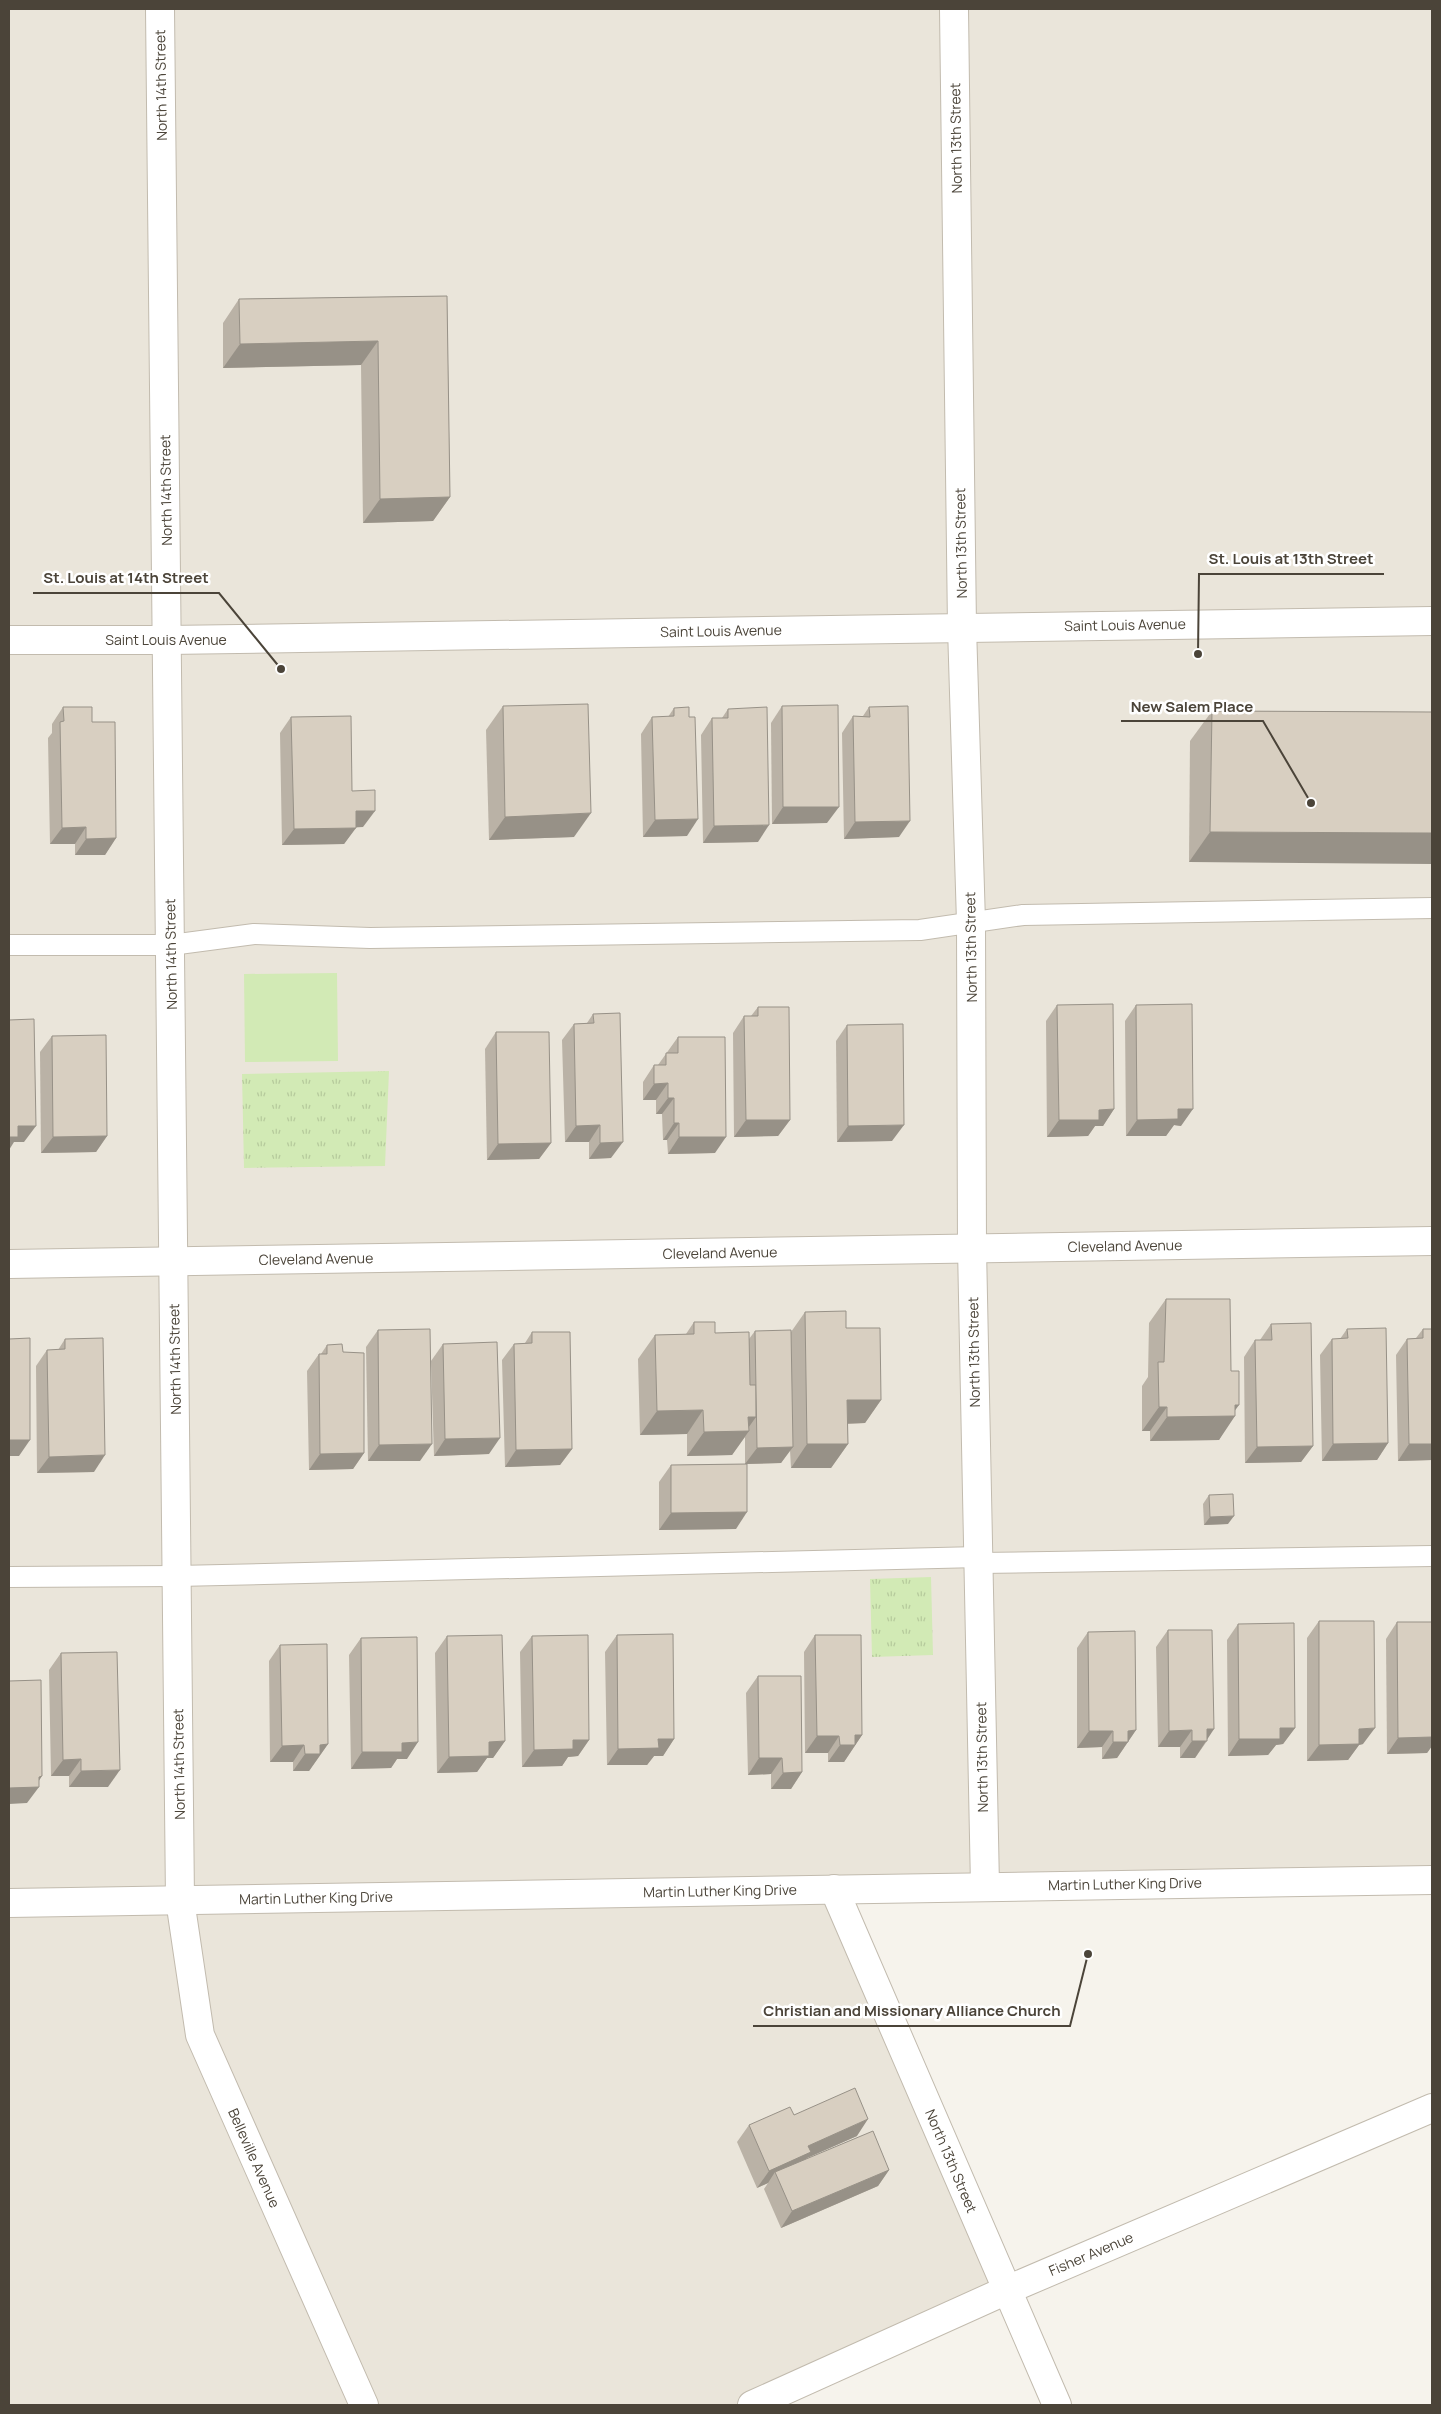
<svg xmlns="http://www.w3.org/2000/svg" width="1441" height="2414" font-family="Manrope,sans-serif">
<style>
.residential{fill:#eae5da}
.grass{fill:#d2eab5}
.park{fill:url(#park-tufts)}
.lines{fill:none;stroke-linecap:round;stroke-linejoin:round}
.service-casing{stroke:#c2bbae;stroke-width:22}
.minor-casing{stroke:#c2bbae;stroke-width:30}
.tertiary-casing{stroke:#c2bbae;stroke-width:30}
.service{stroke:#fff;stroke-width:20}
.minor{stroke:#fff;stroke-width:28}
.tertiary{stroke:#fff;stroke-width:28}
.wall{fill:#bab2a6}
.shaded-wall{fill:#979187}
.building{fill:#d8cfc1;stroke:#979187}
.labels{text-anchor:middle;stroke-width:5;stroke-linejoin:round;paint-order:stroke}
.street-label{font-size:14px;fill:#4b4439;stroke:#fff}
.leader{fill:none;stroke:#4b4439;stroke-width:2}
.callout-dot{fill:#4b4439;stroke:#fff;stroke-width:2}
.callout-label{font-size:15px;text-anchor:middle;font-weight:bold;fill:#4b4439;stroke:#fff;stroke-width:5;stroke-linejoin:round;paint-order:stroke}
</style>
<defs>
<pattern id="park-tufts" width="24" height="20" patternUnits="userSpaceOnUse" patternTransform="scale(1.25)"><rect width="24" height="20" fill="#d2eab5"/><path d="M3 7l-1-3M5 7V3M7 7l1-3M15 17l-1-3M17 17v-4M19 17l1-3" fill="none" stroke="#b6ca9c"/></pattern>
</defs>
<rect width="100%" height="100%" fill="#f6f3ec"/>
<polygon class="residential" points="9,9 1432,9 1432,1880 834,1889 1007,2290 752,2405 9,2405"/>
<polygon class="grass" points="337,973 338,1061 245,1062 244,974"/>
<g class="park">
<polygon points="389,1071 385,1166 244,1168 242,1074"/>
<polygon points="931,1577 933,1655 872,1657 870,1579"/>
</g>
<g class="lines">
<g class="service-casing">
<g id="service">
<polyline points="9,945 171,945 254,934 370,938 920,930 1023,915 1432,908"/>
<polyline points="979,1563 1432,1556"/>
<polyline points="9,1577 177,1576 979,1557"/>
</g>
</g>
<g class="minor-casing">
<g id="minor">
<polyline points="160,9 180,1900 200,2035 364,2405"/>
<polyline points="954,9 962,627 971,922 972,1248 985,1886"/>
<polyline points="9,1264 1432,1241"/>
<polyline points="834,1889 1057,2405"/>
<polyline points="752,2405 1007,2290 1432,2108"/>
</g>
</g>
<g class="tertiary-casing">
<g id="tertiary">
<polyline points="9,640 168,640 1432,621"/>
<polyline points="9,1903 1432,1880"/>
</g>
</g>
<use href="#service" class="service"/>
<use href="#minor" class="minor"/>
<use href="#tertiary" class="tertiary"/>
</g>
<g class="wall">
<polygon points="447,296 450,497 433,521 363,523 361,365 223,368 223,323 239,299"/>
<polygon points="503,706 574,837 489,840 486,730"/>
<polygon points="782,706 827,823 772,824 771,723"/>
<polygon points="63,707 92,722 116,838 105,855 75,855 75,844 50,844 48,738 52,733 52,724"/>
<polygon points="869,707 899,837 844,839 842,733 853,716 863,716"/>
<polygon points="674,708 687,836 643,837 641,734 652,717 668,717"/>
<polygon points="728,709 758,842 703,843 701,735 712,718 722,718"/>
<polygon points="1212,711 1432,712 1189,862 1190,741"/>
<polygon points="291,717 352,791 363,827 356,827 344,844 282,845 280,733"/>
<polygon points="1057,1005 1114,1109 1103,1126 1095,1126 1088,1136 1047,1137 1046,1021"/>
<polygon points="1136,1005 1181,1126 1174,1125 1166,1136 1126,1136 1125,1021"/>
<polygon points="758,1007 790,1120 778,1136 734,1137 733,1033 744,1016 751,1016"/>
<polygon points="593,1014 611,1158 589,1159 589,1142 565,1142 562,1040 574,1024 587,1023"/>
<polygon points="847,1025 892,1141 837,1142 836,1041"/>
<polygon points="496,1032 551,1143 539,1159 487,1160 485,1049"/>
<polygon points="52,1036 107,1136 96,1152 41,1153 40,1052"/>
<polygon points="678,1037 715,1153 668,1154 667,1140 663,1140 662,1114 656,1114 656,1100 643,1100 643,1082 654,1065 658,1065"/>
<polygon points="1166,1299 1231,1371 1235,1410 1219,1440 1150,1441 1150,1431 1142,1431 1142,1386 1148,1377 1149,1323"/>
<polygon points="805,1312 846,1328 881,1400 865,1423 848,1424 848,1444 831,1468 791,1468 790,1450 781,1463 747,1464 736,1529 659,1530 659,1482 671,1465 745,1464 745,1437 732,1455 687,1456 687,1434 640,1435 638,1359 655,1335 686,1334 694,1322 715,1333 749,1339 755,1331 791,1332"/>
<polygon points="1271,1324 1313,1446 1301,1462 1245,1463 1244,1357 1255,1340 1260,1340"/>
<polygon points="1347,1329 1388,1443 1377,1460 1322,1461 1320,1355 1332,1339 1340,1339"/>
<polygon points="1423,1329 1432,1329 1432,1460 1398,1461 1396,1355 1407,1339 1416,1338"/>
<polygon points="378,1330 420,1461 368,1461 366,1347"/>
<polygon points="532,1332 572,1449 560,1465 505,1467 502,1360 514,1344 525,1343"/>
<polygon points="65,1339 94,1472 37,1473 36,1366 47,1350 58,1350"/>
<polygon points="443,1344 489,1454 434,1456 431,1361"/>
<polygon points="327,1345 343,1352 364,1453 353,1469 309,1470 307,1371 319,1354 321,1354"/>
<polygon points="1209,1495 1228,1524 1204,1525 1203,1504"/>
<polygon points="1319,1621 1363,1744 1359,1745 1348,1760 1307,1761 1307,1638"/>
<polygon points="1397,1622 1432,1622 1432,1746 1427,1753 1387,1754 1386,1639"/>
<polygon points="1238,1624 1295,1728 1283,1744 1276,1745 1268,1755 1228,1756 1227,1640"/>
<polygon points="1168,1630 1207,1739 1207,1741 1195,1758 1180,1758 1180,1747 1158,1747 1156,1647"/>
<polygon points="1088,1632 1136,1730 1117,1758 1102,1759 1102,1747 1077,1748 1077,1648"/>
<polygon points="617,1635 674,1739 663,1756 654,1756 647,1765 607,1765 605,1652"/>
<polygon points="815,1635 862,1735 844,1762 828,1762 828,1753 805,1753 804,1652"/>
<polygon points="447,1636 505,1741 493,1758 487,1758 477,1772 437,1773 435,1653"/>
<polygon points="532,1636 589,1740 578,1756 568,1757 562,1766 522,1767 520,1652"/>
<polygon points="361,1638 407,1759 397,1759 391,1768 351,1769 349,1655"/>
<polygon points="280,1645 328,1744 309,1771 293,1771 293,1762 270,1762 269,1661"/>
<polygon points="61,1653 108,1787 69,1787 69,1776 51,1776 49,1670"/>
<polygon points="758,1676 802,1772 791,1789 771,1789 771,1774 748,1775 746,1693"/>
<polygon points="794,2115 857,2136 807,2158 806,2159 889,2170 878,2186 781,2228 764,2189 768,2183 757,2188 737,2142 749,2125"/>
</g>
<g class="shaded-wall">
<polygon points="378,341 361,365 223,368 240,344"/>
<polygon points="450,497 433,521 363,523 380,499"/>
<polygon points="783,807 839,807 827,823 772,824"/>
<polygon points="356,811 375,811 363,827 344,828"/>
<polygon points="591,813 574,837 489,840 505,817"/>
<polygon points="698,819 687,836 643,837 655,820"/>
<polygon points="910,821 899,837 844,839 855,822"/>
<polygon points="769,825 758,842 703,843 714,826"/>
<polygon points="86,827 75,844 50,844 62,828"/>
<polygon points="356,828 344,844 282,845 294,829"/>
<polygon points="1210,832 1432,833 1432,864 1189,862"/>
<polygon points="116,838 105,855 75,855 86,839"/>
<polygon points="668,1083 656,1100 643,1100 654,1084"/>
<polygon points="668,1098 674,1098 662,1114 656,1114"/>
<polygon points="1114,1109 1103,1126 1095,1126 1088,1136 1047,1137 1059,1120 1099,1110"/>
<polygon points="1178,1109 1193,1109 1181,1126 1174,1125 1166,1136 1126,1136 1137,1120"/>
<polygon points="746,1120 790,1120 778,1136 734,1137"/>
<polygon points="674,1123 679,1123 667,1140 663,1140"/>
<polygon points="600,1125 589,1142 565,1142 576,1126"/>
<polygon points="904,1125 892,1141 837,1142 848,1126"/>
<polygon points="18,1126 36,1126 24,1142 14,1142 9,1150 9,1137"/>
<polygon points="107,1136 96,1152 41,1153 53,1137"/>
<polygon points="679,1137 726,1137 715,1153 668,1154"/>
<polygon points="623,1142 611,1158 589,1159 600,1143"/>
<polygon points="551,1143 539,1159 487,1160 498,1144"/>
<polygon points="847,1400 881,1400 865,1423 831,1424"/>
<polygon points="1235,1405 1239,1405 1231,1416 1235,1416 1219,1440 1150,1441 1167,1417"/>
<polygon points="1159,1407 1167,1407 1150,1431 1142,1431"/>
<polygon points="703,1410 687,1434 640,1435 657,1411"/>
<polygon points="748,1417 756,1417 746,1431 749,1431 732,1455 687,1456 704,1432"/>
<polygon points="500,1438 489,1454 434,1456 445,1439"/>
<polygon points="9,1440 30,1440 19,1456 9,1456"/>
<polygon points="1388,1443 1377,1460 1322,1461 1333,1444"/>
<polygon points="432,1444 420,1461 368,1461 379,1445"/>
<polygon points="807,1444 848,1444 831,1468 791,1468"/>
<polygon points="1409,1444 1432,1444 1432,1460 1398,1461"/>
<polygon points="1313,1446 1301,1462 1245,1463 1257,1447"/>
<polygon points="793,1447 781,1463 745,1464 757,1448"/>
<polygon points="572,1449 560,1465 505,1467 516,1450"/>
<polygon points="364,1453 353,1469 309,1470 320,1454"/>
<polygon points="105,1455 94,1472 37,1473 49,1457"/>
<polygon points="747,1512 736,1529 659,1530 671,1513"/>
<polygon points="1234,1516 1228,1524 1204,1525 1210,1517"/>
<polygon points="1280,1728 1295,1728 1283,1744 1276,1745 1268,1755 1228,1756 1239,1739"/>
<polygon points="1375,1728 1363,1744 1359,1745 1348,1760 1307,1761 1319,1745 1359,1729"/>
<polygon points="1207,1729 1214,1729 1195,1758 1180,1758 1192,1741"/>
<polygon points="1136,1730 1117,1758 1102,1759 1113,1742 1128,1731"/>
<polygon points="1192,1730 1180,1747 1158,1747 1169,1731"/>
<polygon points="1089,1731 1113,1731 1102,1747 1077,1748"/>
<polygon points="855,1735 862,1735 844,1762 828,1762 840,1745"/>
<polygon points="817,1736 839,1736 828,1753 805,1753"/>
<polygon points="1432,1736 1432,1746 1427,1753 1387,1754 1398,1738"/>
<polygon points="658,1739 674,1739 663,1756 654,1756 647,1765 607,1765 618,1749"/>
<polygon points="573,1740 589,1740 578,1756 568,1757 562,1766 522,1767 534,1750"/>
<polygon points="505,1741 493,1758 487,1758 477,1772 437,1773 449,1757 489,1742"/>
<polygon points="418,1742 407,1759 397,1759 391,1768 351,1769 362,1752 402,1743"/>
<polygon points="328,1744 309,1771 293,1771 305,1754 320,1745"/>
<polygon points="304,1745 293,1762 270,1762 282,1746"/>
<polygon points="759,1758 782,1758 771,1774 748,1775"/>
<polygon points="81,1759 69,1776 51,1776 63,1760"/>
<polygon points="120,1770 108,1787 69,1787 81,1771"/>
<polygon points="802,1772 791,1789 771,1789 783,1773"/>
<polygon points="42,1776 35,1787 39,1787 27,1803 9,1804 9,1788 39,1777"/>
<polygon points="868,2119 857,2136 807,2158 799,2169 775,2172 768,2183 757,2188 769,2171 808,2146"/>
<polygon points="889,2170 878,2186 781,2228 792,2211"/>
</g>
<g class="building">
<polygon points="447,296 450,497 380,499 378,341 240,344 239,299"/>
<polygon points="588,704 591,813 505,817 503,706"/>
<polygon points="838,705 839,807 783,807 782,706"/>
<polygon points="908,706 910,821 855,822 853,716 870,717 869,707"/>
<polygon points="63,707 92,707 92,722 115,722 116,838 86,839 86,827 62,828 60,722 64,721"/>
<polygon points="689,707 689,717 695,717 698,819 655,820 652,717 674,716 674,708"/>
<polygon points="767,707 769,825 714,826 712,718 728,718 728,709"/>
<polygon points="1212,711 1432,712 1432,833 1210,832"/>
<polygon points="351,716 352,791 375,790 375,811 356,811 356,828 294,829 291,717"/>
<polygon points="1113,1004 1114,1109 1099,1110 1099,1120 1059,1120 1057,1005"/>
<polygon points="1192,1004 1193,1109 1178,1109 1178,1119 1137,1120 1136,1005"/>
<polygon points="758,1007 789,1007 790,1120 746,1120 744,1016 758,1016"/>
<polygon points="620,1013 623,1142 600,1143 600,1125 576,1126 574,1024 594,1023 593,1014"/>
<polygon points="34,1019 36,1126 18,1126 18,1137 9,1137 9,1020"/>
<polygon points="903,1024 904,1125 848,1126 847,1025"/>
<polygon points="496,1032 549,1032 551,1143 498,1144"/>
<polygon points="106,1035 107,1136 53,1137 52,1036"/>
<polygon points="678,1037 725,1037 726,1137 679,1137 679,1123 674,1123 674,1098 668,1098 668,1083 654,1084 654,1065 666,1065 666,1053 678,1053"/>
<polygon points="1166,1299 1230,1299 1231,1371 1239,1371 1239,1405 1235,1405 1235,1416 1167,1417 1167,1407 1159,1407 1158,1362 1164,1362"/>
<polygon points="846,1311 846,1328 880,1328 881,1400 847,1400 848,1444 807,1444 805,1312"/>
<polygon points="694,1322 715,1322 715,1333 749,1332 750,1385 756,1385 756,1417 748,1417 749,1431 704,1432 703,1410 657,1411 655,1335 694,1334"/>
<polygon points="1311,1323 1313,1446 1257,1447 1255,1340 1272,1340 1271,1324"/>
<polygon points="1386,1328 1388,1443 1333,1444 1332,1339 1348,1338 1347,1329"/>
<polygon points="430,1329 432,1444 379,1445 378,1330"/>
<polygon points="1423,1329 1432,1329 1432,1444 1409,1444 1407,1339 1423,1338"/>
<polygon points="791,1330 793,1447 757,1448 755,1331"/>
<polygon points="532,1332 570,1332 572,1449 516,1450 514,1344 532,1343"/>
<polygon points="30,1338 30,1440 9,1440 9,1339"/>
<polygon points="103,1338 105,1455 49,1457 47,1350 65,1349 65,1339"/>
<polygon points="497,1342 500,1438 445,1439 443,1344"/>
<polygon points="342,1344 343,1352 364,1353 364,1453 320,1454 319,1354 327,1354 327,1345"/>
<polygon points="747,1464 747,1512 671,1513 671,1465"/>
<polygon points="1233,1494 1234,1516 1210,1517 1209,1495"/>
<polygon points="1319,1621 1374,1621 1375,1728 1359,1729 1359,1744 1319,1745"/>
<polygon points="1397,1622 1432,1622 1432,1737 1398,1738"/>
<polygon points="1294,1623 1295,1728 1280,1728 1280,1739 1239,1739 1238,1624"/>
<polygon points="1168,1630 1212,1630 1214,1729 1207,1729 1207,1741 1192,1741 1192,1730 1169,1731"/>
<polygon points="1135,1631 1136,1730 1128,1731 1128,1742 1113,1742 1113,1731 1089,1731 1088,1632"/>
<polygon points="673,1634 674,1739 658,1739 659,1748 618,1749 617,1635"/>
<polygon points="502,1635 505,1741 489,1742 489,1756 449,1757 447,1636"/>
<polygon points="588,1635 589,1740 573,1740 573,1749 534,1750 532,1636"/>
<polygon points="815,1635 861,1635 862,1735 855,1735 855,1745 840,1745 839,1736 817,1736"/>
<polygon points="417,1637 418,1742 402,1743 402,1752 362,1752 361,1638"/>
<polygon points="327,1644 328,1744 320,1745 320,1754 305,1754 304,1745 282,1746 280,1645"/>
<polygon points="117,1652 120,1770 81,1771 81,1759 63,1760 61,1653"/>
<polygon points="758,1676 801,1676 802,1772 783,1773 782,1758 759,1758"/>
<polygon points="41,1680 42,1776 39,1777 39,1787 9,1788 9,1681"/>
<polygon points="855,2088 868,2119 808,2146 811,2152 769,2171 749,2125 790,2107 794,2115"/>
<polygon points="873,2131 889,2170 792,2211 775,2172"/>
</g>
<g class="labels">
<g class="street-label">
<text transform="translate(161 85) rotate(-91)" y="5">North 14th Street</text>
<text transform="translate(956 138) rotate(-91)" y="5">North 13th Street</text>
<text transform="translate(166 490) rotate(-91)" y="5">North 14th Street</text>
<text transform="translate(961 543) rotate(-91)" y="5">North 13th Street</text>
<text transform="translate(1125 625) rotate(-1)" y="5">Saint Louis Avenue</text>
<text transform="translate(721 631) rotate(-1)" y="5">Saint Louis Avenue</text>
<text x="166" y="645">Saint Louis Avenue</text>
<text transform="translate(971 947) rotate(-91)" y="5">North 13th Street</text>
<text transform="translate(171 954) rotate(-91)" y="5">North 14th Street</text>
<text transform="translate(1125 1246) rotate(-1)" y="5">Cleveland Avenue</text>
<text transform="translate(720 1253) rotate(-1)" y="5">Cleveland Avenue</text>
<text transform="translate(316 1259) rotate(-1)" y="5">Cleveland Avenue</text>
<text transform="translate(974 1352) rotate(-91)" y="5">North 13th Street</text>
<text transform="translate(175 1359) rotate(-91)" y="5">North 14th Street</text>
<text transform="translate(982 1757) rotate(-91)" y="5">North 13th Street</text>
<text transform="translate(179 1764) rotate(-91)" y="5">North 14th Street</text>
<text transform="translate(1125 1884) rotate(-1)" y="5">Martin Luther King Drive</text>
<text transform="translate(720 1891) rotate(-1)" y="5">Martin Luther King Drive</text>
<text transform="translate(316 1898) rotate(-1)" y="5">Martin Luther King Drive</text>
<text transform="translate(254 2158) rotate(66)" y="5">Belleville Avenue</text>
<text transform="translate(951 2161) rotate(67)" y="5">North 13th Street</text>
<text transform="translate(1091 2254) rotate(-23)" y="5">Fisher Avenue</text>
</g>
</g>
<path class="leader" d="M1198 654L1199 574H1384M281 669L219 593H33M1311 803L1263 721H1121M1088 1954L1070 2026H753"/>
<g class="callout-dot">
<circle cx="1198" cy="654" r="5"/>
<circle cx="281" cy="669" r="5"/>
<circle cx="1311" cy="803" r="5"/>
<circle cx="1088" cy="1954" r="5"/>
</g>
<g class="callout-label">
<text x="1291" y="564">St. Louis at 13th Street</text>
<text x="126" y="583">St. Louis at 14th Street</text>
<text x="1192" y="712">New Salem Place</text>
<text x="912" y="2016">Christian and Missionary Alliance Church</text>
</g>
<rect width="1441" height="2414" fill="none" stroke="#4b4439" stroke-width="20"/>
</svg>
